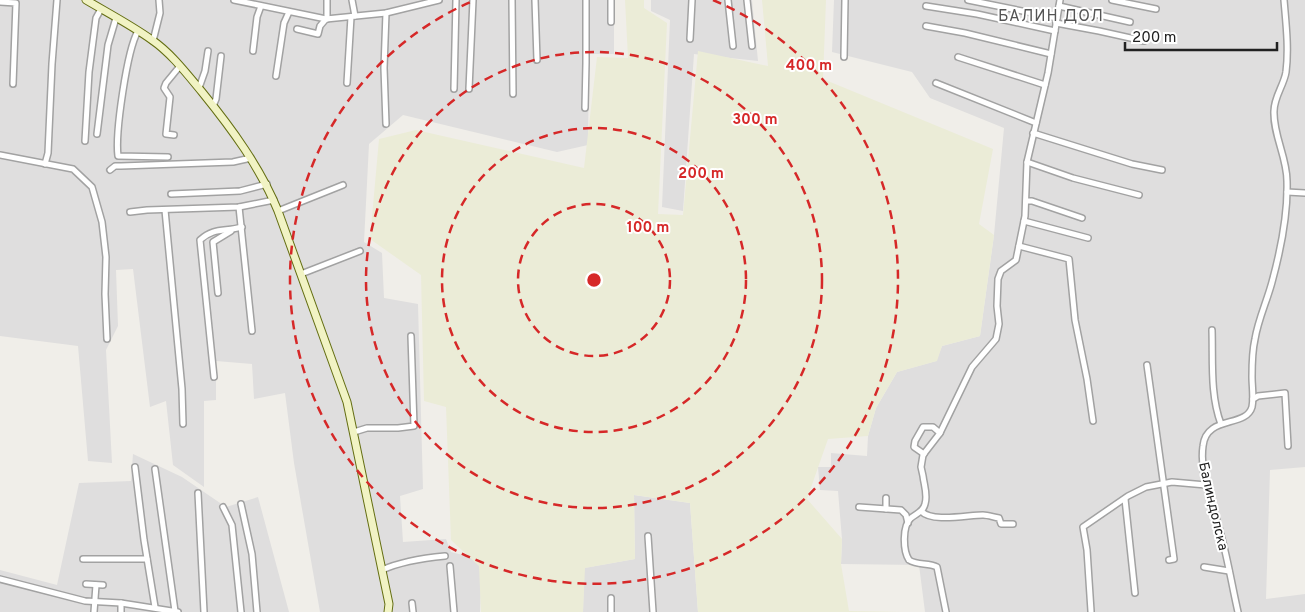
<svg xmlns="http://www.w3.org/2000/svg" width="1305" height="612" font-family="Overpass,sans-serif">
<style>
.residential{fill:#dfdede}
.farmland{fill:#ebecd7}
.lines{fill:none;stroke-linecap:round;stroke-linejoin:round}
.minor-casing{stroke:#a2a2a2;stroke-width:8}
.secondary-casing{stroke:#646e12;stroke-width:9}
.minor{stroke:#fff;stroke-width:5}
.secondary{stroke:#f1f3c4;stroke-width:7}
.ring{fill:none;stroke:#d62828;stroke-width:2.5;stroke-dasharray:9 6}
.labels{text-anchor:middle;stroke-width:4;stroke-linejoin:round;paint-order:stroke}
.street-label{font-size:14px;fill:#212121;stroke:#fff}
.quarter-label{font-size:16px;letter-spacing:1px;fill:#545454;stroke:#fff}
.centre{fill:#d62828;stroke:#fff;stroke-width:2.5}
.ring-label{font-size:15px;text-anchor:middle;font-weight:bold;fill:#d62828;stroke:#fff;stroke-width:4;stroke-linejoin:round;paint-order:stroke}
</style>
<rect width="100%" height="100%" fill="#f0eee9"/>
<g class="residential">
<polygon points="0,0 614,0 614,54 589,54 588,145 557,152 403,115 369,144 364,242 382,253 384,298 418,304 423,489 400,496 403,542 446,539 451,552 482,560 480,612 320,612 294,463 285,393 254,399 252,364 216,361 216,400 204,401 204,487 173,465 166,401 150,407 133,269 116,270 118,326 106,350 112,463 88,461 78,346 0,336"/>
<polygon points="651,0 752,0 758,61 694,54 683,211 662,207 670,20 651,11"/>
<polygon points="834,0 1305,0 1305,467 1270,470 1266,599 1305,594 1305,612 925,612 919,565 841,564 842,539 838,491 820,490 818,467 831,467 831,453 867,456 868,436 876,408 897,372 936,361 942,346 980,336 994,235 1004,128 930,98 912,72 832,52"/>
<polygon points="133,454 182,477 226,507 258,497 289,612 0,612 0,570 57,585 79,483 131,481"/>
<polygon points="634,495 690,503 698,612 583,612 584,568 635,559"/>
</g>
<polygon class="farmland" points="625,0 644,0 644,8 667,23 658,214 683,215 698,51 768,66 762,0 826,0 823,79 993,149 979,224 994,235 980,336 942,346 937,361 897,372 876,408 868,436 828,439 807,499 842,539 841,564 849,611 904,612 698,612 690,503 634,495 635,559 585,568 583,612 481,612 479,566 451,540 446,407 424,401 421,275 370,239 379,139 416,130 584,168 597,57 628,58"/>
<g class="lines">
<g class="minor-casing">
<g id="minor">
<polyline points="234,0 326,19 386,13 439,0"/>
<polyline points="327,0 327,19"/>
<polyline points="352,0 355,16"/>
<polyline points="512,0 513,94"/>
<polyline points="535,0 537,60"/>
<polyline points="728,0 733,46"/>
<polyline points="747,0 752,46"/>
<polyline points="968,0 1057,18"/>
<polyline points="1112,0 1156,9"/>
<polyline points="0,2 16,3 13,84"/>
<polyline points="926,6 977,14 1055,31"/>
<polyline points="1059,6 1130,22"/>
<polyline points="611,22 611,0"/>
<polyline points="1056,23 1099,31 1144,41"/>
<polyline points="926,26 965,33 1051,54"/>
<polyline points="297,29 318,34 320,26 326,19"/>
<path d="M138 31C127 50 115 133 118 156L168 157"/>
<polyline points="690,39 692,0"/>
<polyline points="153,41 160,13 159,0"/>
<polyline points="253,51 257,17 261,6"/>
<polyline points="844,57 845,0"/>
<polyline points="958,57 1045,85"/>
<polyline points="276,76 284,23 289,12"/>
<polyline points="347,83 351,17"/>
<polyline points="936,83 1036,123"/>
<polyline points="199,88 205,71 208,51"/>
<polyline points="454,89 456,0"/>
<polyline points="469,89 473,0"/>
<polyline points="213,106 216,99 221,56"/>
<polyline points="585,108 586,63 586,0"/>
<polyline points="386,124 384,68 386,13"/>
<polyline points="1033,133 1132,164 1162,170"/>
<polyline points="97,134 108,45 116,18"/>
<polyline points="174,135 166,134 170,97 164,88 166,83 180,66"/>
<polyline points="85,141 89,72 96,18 101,9"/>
<polyline points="0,155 73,169 92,187 102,222 106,257 105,294 107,339"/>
<polyline points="1027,162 1073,178 1139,195"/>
<polyline points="45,164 48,153 52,64 57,0"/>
<polyline points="110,170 115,166 121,166 233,162 251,158"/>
<polyline points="1287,192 1305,193"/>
<polyline points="171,194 240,191 267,184"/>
<polyline points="1026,201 1032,201 1082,218"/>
<polyline points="239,207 252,331"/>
<polyline points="165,210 182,389 183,424"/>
<polyline points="278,211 343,185"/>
<polyline points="130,212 147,210 239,207 274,200"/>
<polyline points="1024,221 1088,238"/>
<polyline points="1019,246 1069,259 1075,320 1087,379 1093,421"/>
<polyline points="301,274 360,251"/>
<polyline points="218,293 213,242 231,231"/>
<path d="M1212 330C1213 361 1210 395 1221 424"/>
<polyline points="1147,365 1174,559 1169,560"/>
<path d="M214 377 200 240C214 227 225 232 242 227"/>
<polyline points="1253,399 1258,396 1285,393 1288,446"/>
<polyline points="354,432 367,428 398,428 414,426 411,336"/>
<polyline points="924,454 914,447 915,441 923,427 933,427 940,433"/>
<polyline points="135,467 144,540 155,607"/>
<polyline points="155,469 175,611"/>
<polyline points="198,493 204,612"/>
<polyline points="1125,499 1135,593"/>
<polyline points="241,504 252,554 257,612"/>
<polyline points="223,507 232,525 241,612"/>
<polyline points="859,507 901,510 906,515 908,523"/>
<polyline points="886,509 886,498"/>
<path d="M921 511C932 523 968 515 983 515 988 515 993 517 999 518L1001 524H1013"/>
<polyline points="648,536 653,612"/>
<polyline points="83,559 147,559"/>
<polyline points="450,566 454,612"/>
<polyline points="1204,567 1229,571"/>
<path d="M382 570C402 561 424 558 445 556"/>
<polyline points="0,579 85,601 121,603 178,612"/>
<polyline points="86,584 103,585"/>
<polyline points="412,603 413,612"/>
<polyline points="1091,611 1087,550 1083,527 1128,496 1146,487 1172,482 1206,485"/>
<polyline points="94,612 96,585"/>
<polyline points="121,612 121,603"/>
<polyline points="611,612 611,598"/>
<path d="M946 612 937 567C928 562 918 566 909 560 903 551 902 526 911 518 917 513 923 512 925 504 928 495 924 485 923 476L921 467 923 455 940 433 972 367 996 339 999 324 997 306 998 279 1001 271 1016 260 1025 216 1027 162 1048 73 1060 0"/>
<path d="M1238 612C1232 586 1228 560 1221 535 1214 506 1199 476 1203 446 1206 415 1246 428 1252 407 1254 397 1252 387 1252 377 1252 365 1252 352 1255 339 1258 320 1267 301 1272 282 1281 249 1288 215 1287 181 1287 157 1273 135 1274 111 1274 97 1284 85 1286 72 1289 48 1286 24 1284 0"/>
</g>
</g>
<g class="secondary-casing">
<path id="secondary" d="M86 0C108 13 131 25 152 40 171 53 187 74 202 92 232 129 260 167 278 211L347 402 389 604 388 612"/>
</g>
<use href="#minor" class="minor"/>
<use href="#secondary" class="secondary"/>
</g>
<g class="ring">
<circle cx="594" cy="280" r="76"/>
<circle cx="594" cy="280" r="152"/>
<circle cx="594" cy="280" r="228"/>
<path d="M713 0A304 304 0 1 1 475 0"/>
</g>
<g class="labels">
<g class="street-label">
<text transform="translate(1214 506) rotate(77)" y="5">Балиндолска</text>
</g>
<g class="quarter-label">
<text x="1051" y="21">БАЛИН ДОЛ</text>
</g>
</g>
<circle cx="594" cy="280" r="8" class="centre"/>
<g class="ring-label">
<text x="809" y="70">400 m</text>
<text x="755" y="124">300 m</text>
<text x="701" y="178">200 m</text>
<text x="648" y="232">100 m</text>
</g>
<path d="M1125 42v8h152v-8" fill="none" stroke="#212121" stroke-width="2.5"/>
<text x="1132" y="42" font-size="15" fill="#212121" stroke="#ffffff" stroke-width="4" paint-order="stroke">200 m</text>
</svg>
